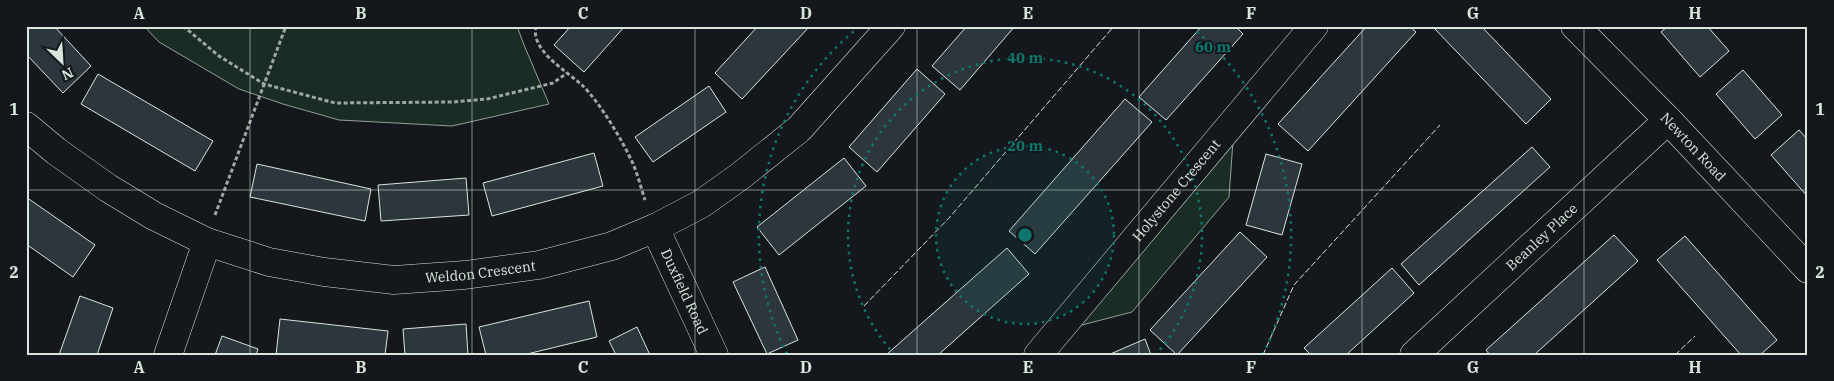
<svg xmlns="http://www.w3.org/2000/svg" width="1834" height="381" font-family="'IBM Plex Serif',serif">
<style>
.green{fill:#1a2d24;stroke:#939e99}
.building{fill:#2c363c;stroke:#d8e6dc}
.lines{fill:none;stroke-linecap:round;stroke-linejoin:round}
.minor-casing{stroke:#d8e6dc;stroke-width:29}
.path{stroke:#9da8a2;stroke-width:3;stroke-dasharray:4 2.5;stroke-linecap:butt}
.minor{stroke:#14181c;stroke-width:28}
.fence{stroke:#d8e6dc;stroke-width:1;stroke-dasharray:6 2.5;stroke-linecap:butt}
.grid{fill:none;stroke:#d8e6dc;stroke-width:1;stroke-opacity:0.55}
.ring{fill:none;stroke:#0f766e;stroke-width:2.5;stroke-dasharray:2.5 5}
.labels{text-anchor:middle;stroke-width:4;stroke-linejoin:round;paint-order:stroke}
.street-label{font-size:14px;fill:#d8e6dc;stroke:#14181c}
.centre{fill:#0f766e;stroke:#14181c;stroke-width:2.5}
.ring-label{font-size:15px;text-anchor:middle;font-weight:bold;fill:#0f766e;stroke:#14181c;stroke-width:4;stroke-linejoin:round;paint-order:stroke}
.neatline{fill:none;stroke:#d8e6dc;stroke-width:2}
.grid-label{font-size:16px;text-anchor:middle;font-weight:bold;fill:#d8e6dc}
</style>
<rect width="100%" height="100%" fill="#14181c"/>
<g class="green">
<polygon points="144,26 517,26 524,45 549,104 452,126 339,120 283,104 239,89 159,42"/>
<polygon points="1233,141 1229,197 1132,312 1078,326"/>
</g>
<g class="building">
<polygon points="26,26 54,26 91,66 63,93 26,54"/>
<polygon points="571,26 625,26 584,72 554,45"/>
<polygon points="758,26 810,26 742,99 715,73"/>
<polygon points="967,26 1015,26 960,90 932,66"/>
<polygon points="1202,26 1235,26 1243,34 1166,120 1139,97"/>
<polygon points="1367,26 1409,26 1416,32 1308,151 1278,124"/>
<polygon points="1436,26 1481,26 1551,99 1526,124 1434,28"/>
<polygon points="1668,26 1707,26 1729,51 1700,77 1661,32"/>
<polygon points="917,69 945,94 877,172 849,147"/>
<polygon points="1743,70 1782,115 1755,139 1716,94"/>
<polygon points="98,74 213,141 195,171 81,104"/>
<polygon points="709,86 726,112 653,162 635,137"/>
<polygon points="1125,99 1152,122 1035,254 1009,231"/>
<polygon points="1799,130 1808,140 1808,197 1771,155"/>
<polygon points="1532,147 1550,167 1419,285 1401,264"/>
<polygon points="594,153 603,186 492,216 483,183"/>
<polygon points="1266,154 1302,164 1282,235 1246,225"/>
<polygon points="844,158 866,186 779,255 757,227"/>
<polygon points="257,164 371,189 365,221 250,197"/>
<polygon points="466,178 469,215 381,221 378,185"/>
<polygon points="26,197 95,245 73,277 26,244"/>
<polygon points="1240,232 1267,257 1177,355 1150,330"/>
<polygon points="1614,235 1638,261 1534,355 1490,355 1486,350"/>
<polygon points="1685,236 1777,340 1760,355 1741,355 1657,260"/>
<polygon points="1007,248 1029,274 938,355 886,355"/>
<polygon points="765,267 798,340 767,354 733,282"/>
<polygon points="1392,268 1414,293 1346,355 1311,355 1304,348"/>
<polygon points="80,296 113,308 97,355 59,355"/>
<polygon points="589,301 597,337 523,355 486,355 479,327"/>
<polygon points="280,319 388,331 385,355 276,355"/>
<polygon points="466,324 468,355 405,355 403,329"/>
<polygon points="637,327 650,355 616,355 609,341"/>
<polygon points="222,336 258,349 256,355 215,355"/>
<polygon points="1145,339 1151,355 1108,355"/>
</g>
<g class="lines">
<g class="minor-casing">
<g id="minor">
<path id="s1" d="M1575 26 1668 120 1808 269"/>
<path id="s2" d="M26 126 56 151 108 188 154 216 207 242 269 262 324 272 394 280 465 275 539 265 612 246 655 228 701 204 739 177 799 129 891 26"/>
<path id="s3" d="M655 228 714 355"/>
<polyline points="168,355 207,242"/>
<path id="s4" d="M1038 355 1314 26"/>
<path id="s5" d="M1414 355 1668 120"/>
</g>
</g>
<g class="path">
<polyline points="183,26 219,56 264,84 335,103 453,102 487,99 553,83 567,73"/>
<path d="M536 26C530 51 567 71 583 86 600 103 623 141 633 164 638 175 641 188 645 200"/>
<polyline points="215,215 286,26"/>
</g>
<use href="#minor" class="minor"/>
<g class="fence">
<polyline points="864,306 949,218 1114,26"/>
<polyline points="1263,355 1294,285 1440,125"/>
<polyline points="1675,355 1695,336"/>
</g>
</g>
<path class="grid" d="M250 26V355M472 26V355M695 26V355M917 26V355M1139 26V355M1362 26V355M1584 26V355M26 190H1808"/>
<circle cx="1025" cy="235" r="89" fill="#0f766e" fill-opacity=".12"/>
<g class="ring">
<circle cx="1025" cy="235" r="89"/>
<path d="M895 355A177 177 0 1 1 1155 355"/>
<path d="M787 354A266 266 0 0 1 859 27M1191 27A266 266 0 0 1 1263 354"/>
</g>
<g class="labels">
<g class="street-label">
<text dy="5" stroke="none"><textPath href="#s1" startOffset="169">Newton Road</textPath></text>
<text dy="5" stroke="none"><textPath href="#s4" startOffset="215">Holystone Crescent</textPath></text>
<text dy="5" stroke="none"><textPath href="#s5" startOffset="174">Beanley Place</textPath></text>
<text dy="5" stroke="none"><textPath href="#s2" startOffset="494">Weldon Crescent</textPath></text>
<text dy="5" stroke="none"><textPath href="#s3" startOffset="70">Duxfield Road</textPath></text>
</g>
</g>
<circle cx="1025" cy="235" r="8" class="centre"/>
<g class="ring-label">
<text x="1213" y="52">60 m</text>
<text x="1025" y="63">40 m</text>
<text x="1025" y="151">20 m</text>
</g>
<rect width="1834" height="381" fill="none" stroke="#14181c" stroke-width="55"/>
<g transform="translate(62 62) rotate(155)" stroke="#14181c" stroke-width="4" paint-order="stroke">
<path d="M0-4L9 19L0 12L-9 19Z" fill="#d8e6dc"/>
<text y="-8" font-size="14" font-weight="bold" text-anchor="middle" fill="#d8e6dc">N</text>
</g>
<rect x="28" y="28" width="1778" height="326" class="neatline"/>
<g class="grid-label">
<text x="139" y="19">A</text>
<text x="361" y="19">B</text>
<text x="583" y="19">C</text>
<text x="806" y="19">D</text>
<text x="1028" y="19">E</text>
<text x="1251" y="19">F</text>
<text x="1473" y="19">G</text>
<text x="1695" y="19">H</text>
<text x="14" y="115">1</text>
<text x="1820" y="115">1</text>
<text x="14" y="278">2</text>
<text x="1820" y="278">2</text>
<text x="139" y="373">A</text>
<text x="361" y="373">B</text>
<text x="583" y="373">C</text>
<text x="806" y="373">D</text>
<text x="1028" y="373">E</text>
<text x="1251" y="373">F</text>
<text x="1473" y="373">G</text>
<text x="1695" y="373">H</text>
</g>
</svg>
